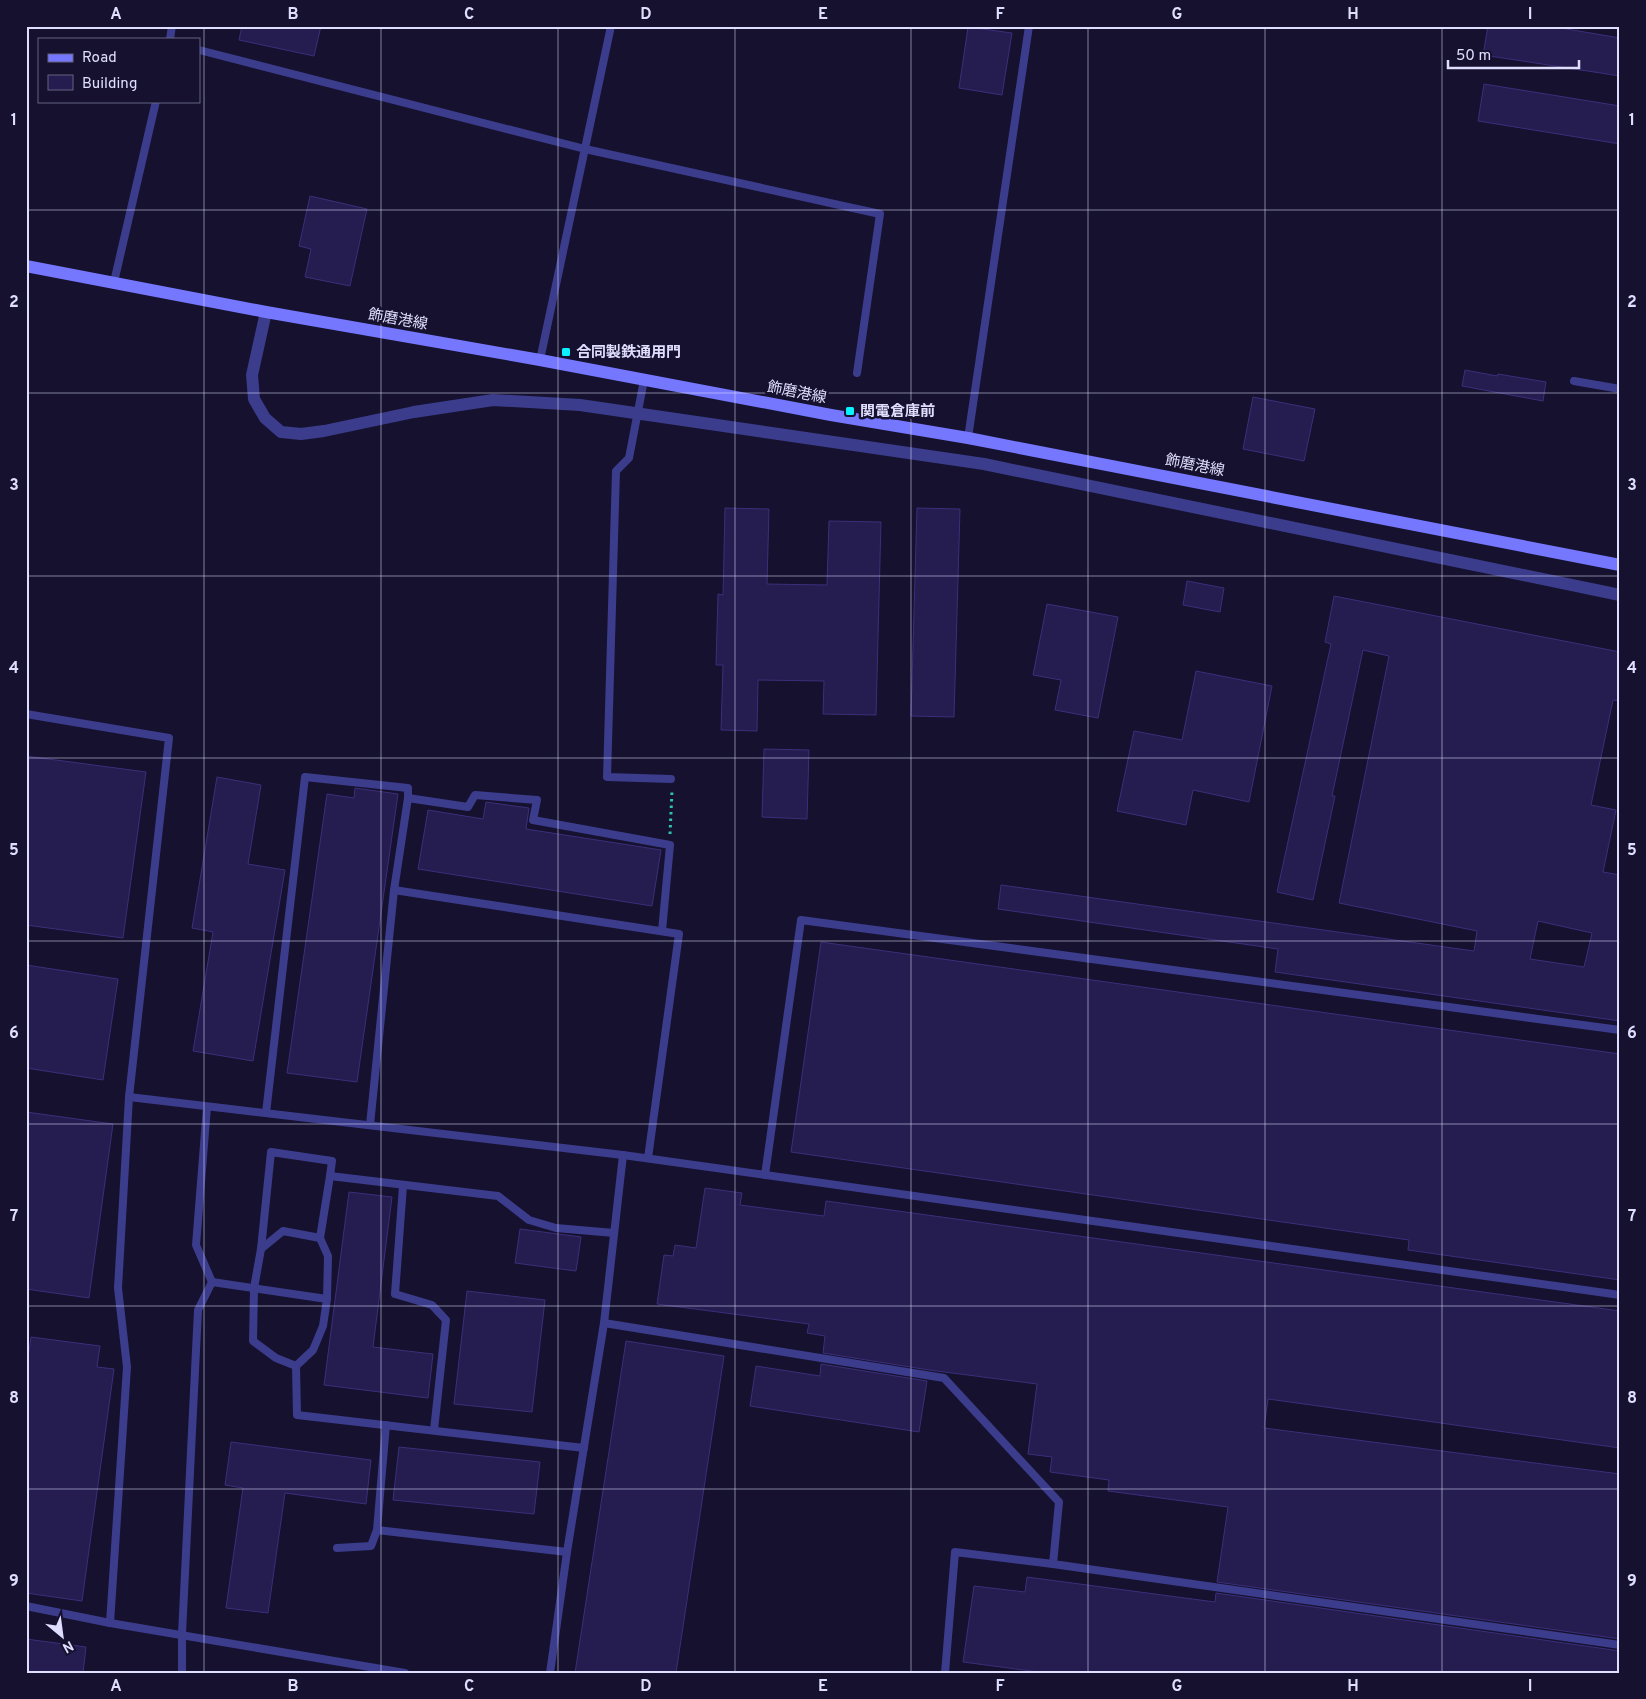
<svg xmlns="http://www.w3.org/2000/svg" width="1646" height="1699" font-family="Overpass,'Noto Sans JP',sans-serif">
<style>
.building{fill:#251d4f;stroke:#3b2f7b;fill-rule:evenodd}
.lines{fill:none;stroke-linecap:round;stroke-linejoin:round}
.path{stroke:#2fc2b3;stroke-width:3;stroke-dasharray:2.5 4;stroke-linecap:butt}
.service{stroke:#3c3c8d;stroke-width:8}
.tertiary{stroke:#3c3c8d;stroke-width:12}
.secondary{stroke:#7577ff;stroke-width:12}
.tertiary-bridge{stroke:#3c3c8d;stroke-width:12}
.grid{fill:none;stroke:#e0deff;stroke-width:1;stroke-opacity:0.55}
.poi-dot{fill:#0af1ff;stroke:#15112e;stroke-width:2}
.labels{text-anchor:middle;stroke-width:5;stroke-linejoin:round;paint-order:stroke}
.street-label{font-size:15px;fill:#e0deff;stroke:#15112e}
.poi-label{font-size:15px;font-weight:bold;fill:#e0deff;stroke:#15112e;text-anchor:start}
.neatline{fill:none;stroke:#e0deff;stroke-width:2}
.grid-label{font-size:16px;text-anchor:middle;font-weight:bold;fill:#e0deff}
</style>
<rect width="100%" height="100%" fill="#15112e"/>
<g class="building">
<polygon points="242,26 321,26 314,56 239,40"/>
<polygon points="1488,26 1549,26 1620,38 1620,76 1483,55"/>
<polygon points="968,27 1012,33 1002,95 959,88"/>
<polygon points="1484,84 1620,106 1620,144 1478,121"/>
<polygon points="310,196 367,209 350,286 305,277 311,249 299,246"/>
<polygon points="1465,370 1497,376 1498,374 1546,382 1543,401 1462,386"/>
<polygon points="1253,397 1315,409 1304,461 1243,449"/>
<polygon points="725,508 769,509 767,584 827,585 829,521 881,522 876,715 823,714 824,681 758,680 757,731 721,730 723,665 716,665 718,594 723,595"/>
<polygon points="917,508 960,509 954,717 911,716"/>
<polygon points="1187,581 1224,588 1220,612 1183,605"/>
<path d="M1334 596 1620 652V701L1613 700 1591 805 1616 810 1603 872 1620 875V1021L1275 972 1278 949 998 909 1001 885 1474 951 1477 931 1339 903 1389 656 1363 650 1332 796H1335L1313 900 1277 892 1331 644 1325 642ZM1538 921 1592 933 1584 967 1530 959Z"/>
<polygon points="1047,604 1118,617 1098,718 1055,710 1061,680 1033,675"/>
<polygon points="1196,671 1272,686 1249,802 1193,790 1186,825 1117,811 1134,731 1182,740"/>
<polygon points="764,749 809,750 807,819 762,817"/>
<polygon points="26,756 146,772 123,938 26,925"/>
<polygon points="217,777 261,785 248,864 285,870 253,1061 193,1051 213,932 192,928"/>
<polygon points="355,788 398,794 357,1082 287,1073 327,794 354,798"/>
<polygon points="486,802 529,808 526,829 661,850 652,906 418,869 428,810 483,819"/>
<polygon points="821,942 1620,1054 1620,1280 1408,1250 1409,1240 791,1152"/>
<polygon points="26,965 118,979 103,1080 26,1068"/>
<polygon points="26,1112 113,1124 89,1298 26,1289"/>
<polygon points="705,1188 742,1193 740,1205 824,1216 826,1201 1620,1311 1620,1448 1268,1399 1264,1428 1620,1474 1620,1639 1217,1582 1228,1507 1108,1491 1109,1480 1050,1472 1052,1457 1028,1454 1037,1384 929,1370 823,1353 825,1336 807,1333 809,1324 657,1304 664,1255 673,1256 675,1245 696,1248"/>
<polygon points="349,1192 392,1197 373,1347 433,1354 428,1398 324,1385"/>
<polygon points="520,1229 581,1237 576,1271 515,1263"/>
<polygon points="467,1291 545,1300 532,1412 454,1404"/>
<polygon points="31,1337 100,1346 97,1367 114,1369 82,1601 26,1593 26,1373"/>
<polygon points="626,1341 724,1356 676,1673 575,1673"/>
<polygon points="821,1364 927,1381 919,1432 750,1406 756,1366 820,1376"/>
<polygon points="231,1442 371,1460 366,1504 285,1493 268,1613 226,1608 243,1488 225,1485"/>
<polygon points="399,1447 540,1462 534,1514 393,1500"/>
<polygon points="1027,1577 1215,1602 1216,1593 1620,1651 1620,1673 1046,1673 963,1662 974,1586 1025,1592"/>
<polygon points="26,1639 86,1647 83,1673 26,1673"/>
</g>
<g class="lines">
<polyline class="path" points="670,834 672,791"/>
<g class="service">
<polyline points="170,39 172,26"/>
<polyline points="199,50 585,149 880,214 857,373"/>
<polyline points="114,282 156,101"/>
<polyline points="540,360 611,26"/>
<polyline points="644,380 629,458 616,471 607,777 671,779"/>
<polyline points="1574,381 1620,389"/>
<polyline points="968,438 1029,26"/>
<polyline points="26,714 169,738 129,1097 118,1288 127,1367 110,1623"/>
<polyline points="394,890 408,798 468,807 475,795 537,800 533,820 670,845 662,931"/>
<polyline points="129,1097 623,1155 1620,1295"/>
<polyline points="207,1107 196,1245 212,1282"/>
<polyline points="266,1113 305,777 408,788 408,798"/>
<polyline points="370,1125 394,890 679,934 648,1158"/>
<polyline points="765,1175 801,920 1620,1030"/>
<polyline points="403,1186 395,1294 432,1305 446,1320 434,1430"/>
<polyline points="261,1249 283,1231 320,1238"/>
<polyline points="604,1323 944,1378 1059,1502 1053,1564 1620,1645"/>
<polyline points="296,1366 313,1350 323,1326 327,1299 328,1256 320,1238 330,1176"/>
<polyline points="584,1448 297,1415 296,1366 276,1358 253,1341 254,1288 261,1249 271,1152 332,1161 330,1176 498,1196 529,1220 556,1228 614,1233"/>
<polyline points="377,1530 386,1425"/>
<polyline points="337,1548 371,1546 377,1530 567,1552"/>
<polyline points="26,1606 110,1623 405,1673"/>
<polyline points="182,1673 182,1634 198,1310 212,1282 327,1299"/>
<polyline points="550,1673 567,1552 604,1323 623,1155"/>
<polyline points="945,1673 955,1552 1053,1564"/>
</g>
<polyline class="tertiary" points="266,312 252,375 254,399 265,418 281,432 301,434 324,431 414,412"/>
<polyline class="secondary" points="26,266 266,312 540,360 831,415 968,438 1620,565"/>
<polyline class="tertiary-bridge" points="414,412 493,400 580,405 984,464 1620,595"/>
</g>
<path class="grid" d="M204 26V1673M381 26V1673M558 26V1673M735 26V1673M911 26V1673M1088 26V1673M1265 26V1673M1442 26V1673M26 210H1620M26 393H1620M26 576H1620M26 758H1620M26 941H1620M26 1124H1620M26 1306H1620M26 1489H1620"/>
<g class="poi-dot">
<rect x="561" y="347" width="10" height="10" rx="2.5"/>
<rect x="845" y="406" width="10" height="10" rx="2.5"/>
</g>
<g class="labels">
<g class="street-label">
<text transform="translate(398 319) rotate(10)" y="5">飾磨港線</text>
<text transform="translate(797 392) rotate(11)" y="5">飾磨港線</text>
<text transform="translate(1195 465) rotate(11)" y="5">飾磨港線</text>
</g>
<g class="poi-label">
<text x="576" y="357">合同製鉄通用門</text>
<text x="860" y="416">関電倉庫前</text>
</g>
</g>
<rect width="1646" height="1699" fill="none" stroke="#15112e" stroke-width="55"/>
<rect x="38" y="38" width="162" height="65" fill="#15112e" stroke="#666382"/>
<rect x="48" y="54" width="25" height="8" fill="#7577ff" stroke="#666382"/>
<text x="82" y="62" font-size="15" fill="#e0deff">Road</text>
<rect x="48" y="75" width="25" height="15" fill="#251d4f" stroke="#666382"/>
<text x="82" y="88" font-size="15" fill="#e0deff">Building</text>
<g transform="translate(62 1636) rotate(151)" stroke="#15112e" stroke-width="4" paint-order="stroke">
<path d="M0-4L9 19L0 12L-9 19Z" fill="#e0deff"/>
<text y="-8" font-size="14" font-weight="bold" text-anchor="middle" fill="#e0deff">N</text>
</g>
<path d="M1448 60v8h131v-8" fill="none" stroke="#e0deff" stroke-width="2.5"/>
<text x="1456" y="60" font-size="15" fill="#e0deff" stroke="#15112e" stroke-width="4" paint-order="stroke">50 m</text>
<rect x="28" y="28" width="1590" height="1644" class="neatline"/>
<g class="grid-label">
<text x="116" y="19">A</text>
<text x="293" y="19">B</text>
<text x="469" y="19">C</text>
<text x="646" y="19">D</text>
<text x="823" y="19">E</text>
<text x="1000" y="19">F</text>
<text x="1177" y="19">G</text>
<text x="1353" y="19">H</text>
<text x="1530" y="19">I</text>
<text x="14" y="125">1</text>
<text x="1632" y="125">1</text>
<text x="14" y="307">2</text>
<text x="1632" y="307">2</text>
<text x="14" y="490">3</text>
<text x="1632" y="490">3</text>
<text x="14" y="673">4</text>
<text x="1632" y="673">4</text>
<text x="14" y="855">5</text>
<text x="1632" y="855">5</text>
<text x="14" y="1038">6</text>
<text x="1632" y="1038">6</text>
<text x="14" y="1221">7</text>
<text x="1632" y="1221">7</text>
<text x="14" y="1403">8</text>
<text x="1632" y="1403">8</text>
<text x="14" y="1586">9</text>
<text x="1632" y="1586">9</text>
<text x="116" y="1691">A</text>
<text x="293" y="1691">B</text>
<text x="469" y="1691">C</text>
<text x="646" y="1691">D</text>
<text x="823" y="1691">E</text>
<text x="1000" y="1691">F</text>
<text x="1177" y="1691">G</text>
<text x="1353" y="1691">H</text>
<text x="1530" y="1691">I</text>
</g>
</svg>
